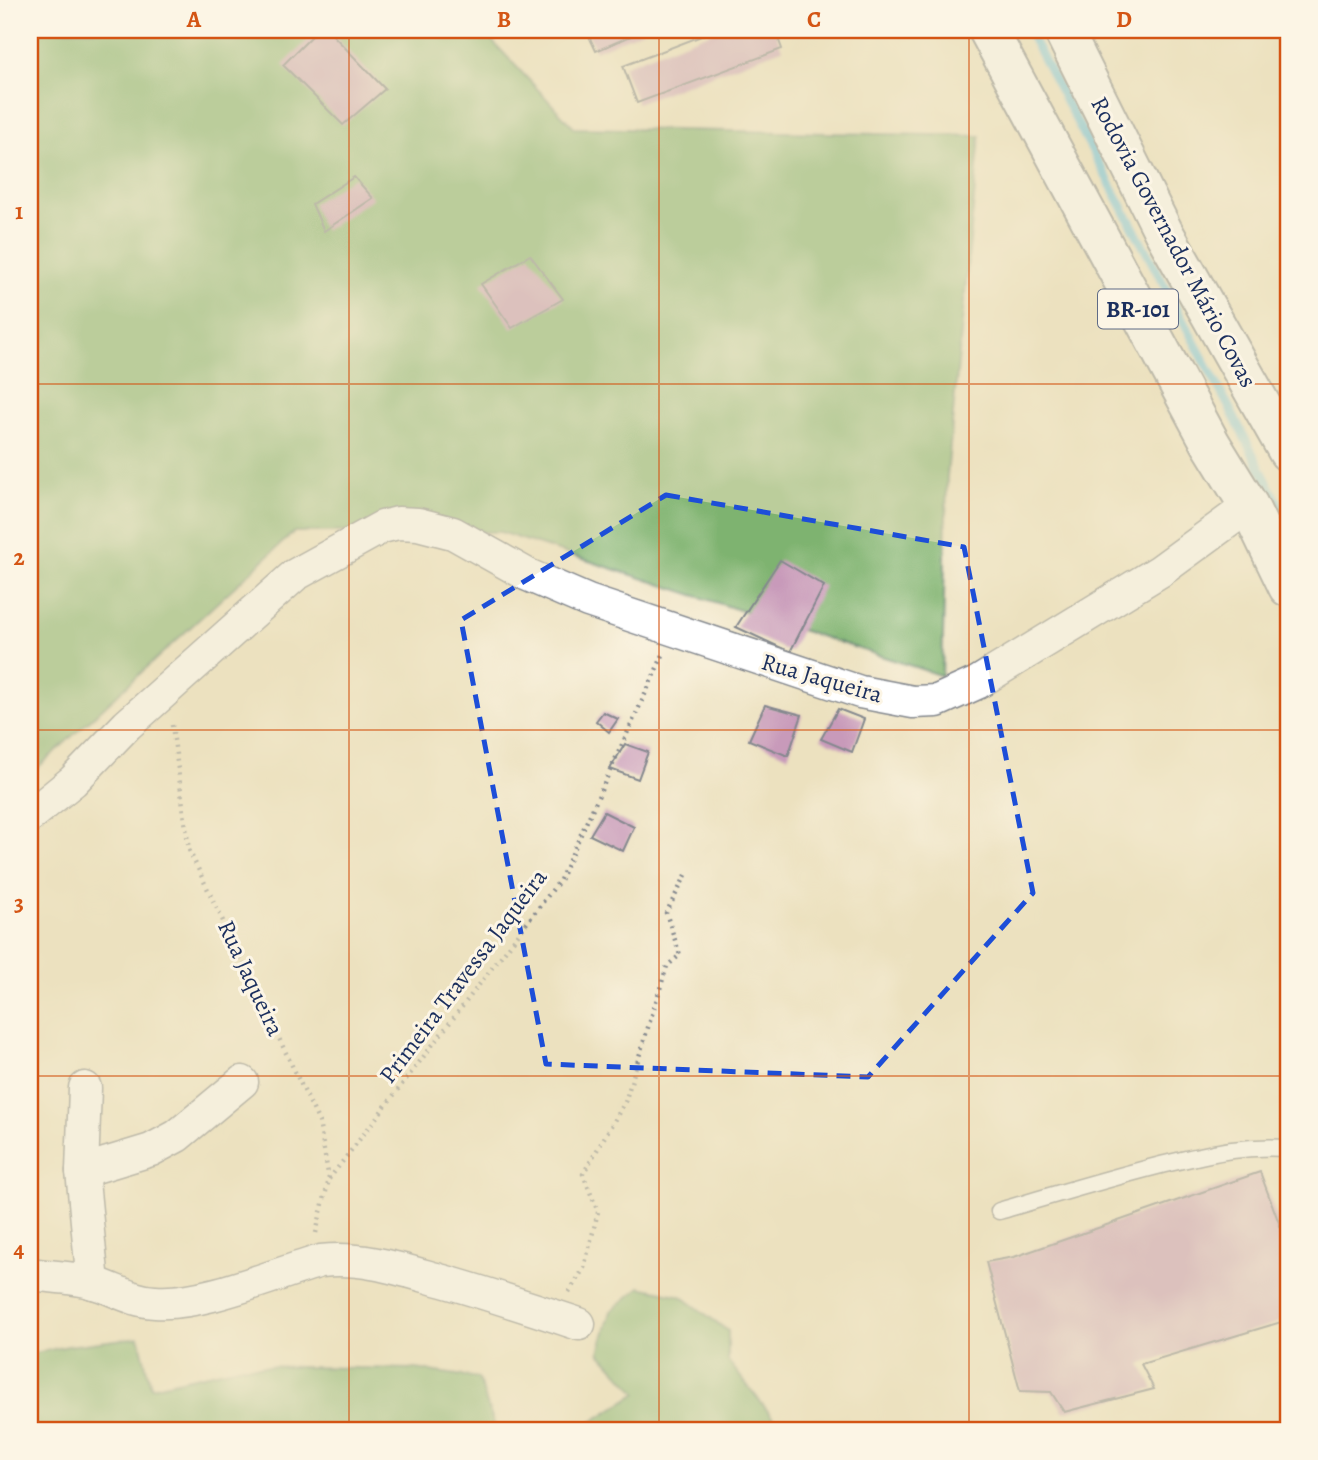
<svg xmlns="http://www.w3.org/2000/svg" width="1318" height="1460" font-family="Alegreya,serif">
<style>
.forest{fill:#7eb370;stroke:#4c7167;stroke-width:2}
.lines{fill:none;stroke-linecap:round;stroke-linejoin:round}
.stream{stroke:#65c1e3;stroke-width:9}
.building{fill:#c89aba}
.service-casing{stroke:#84888e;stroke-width:19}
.minor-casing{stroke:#84888e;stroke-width:35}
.trunk-casing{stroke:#84888e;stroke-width:42}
.path{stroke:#84888e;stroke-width:4.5;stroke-dasharray:2 5;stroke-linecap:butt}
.service{stroke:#fff;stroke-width:16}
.minor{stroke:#fff;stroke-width:32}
.trunk{stroke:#fff;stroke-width:38}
.marked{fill:none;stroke:#1d4ed8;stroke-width:5;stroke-dasharray:14 9;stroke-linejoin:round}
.grid{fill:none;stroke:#d45514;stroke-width:2;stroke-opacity:0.55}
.labels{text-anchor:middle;stroke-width:6;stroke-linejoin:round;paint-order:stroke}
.shield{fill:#fcf5e5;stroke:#5e6a86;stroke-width:2}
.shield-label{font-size:23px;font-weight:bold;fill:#1b2f5e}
.street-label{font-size:24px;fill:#1b2f5e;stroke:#fcf5e5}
.neatline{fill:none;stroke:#d45514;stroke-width:2.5}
.grid-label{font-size:23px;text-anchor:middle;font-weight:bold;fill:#d45514}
</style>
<rect width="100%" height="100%" fill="#fcf5e5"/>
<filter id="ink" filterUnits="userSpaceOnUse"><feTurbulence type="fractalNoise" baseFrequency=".0143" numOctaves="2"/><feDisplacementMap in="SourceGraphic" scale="14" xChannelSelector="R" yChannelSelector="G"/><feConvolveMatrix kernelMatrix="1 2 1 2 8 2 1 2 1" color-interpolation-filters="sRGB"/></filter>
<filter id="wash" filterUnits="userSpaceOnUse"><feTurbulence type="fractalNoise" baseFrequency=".00686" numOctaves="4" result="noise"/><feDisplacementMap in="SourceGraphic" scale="28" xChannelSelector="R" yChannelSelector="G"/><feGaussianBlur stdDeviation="1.57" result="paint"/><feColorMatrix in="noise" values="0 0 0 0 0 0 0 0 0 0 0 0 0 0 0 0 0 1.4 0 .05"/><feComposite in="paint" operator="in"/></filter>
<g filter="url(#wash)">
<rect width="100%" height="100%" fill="#ece1bf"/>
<g class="forest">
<polygon points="30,30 482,30 574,128 980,136 947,476 942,676 500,532 294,532 30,775"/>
<polygon points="640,1287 681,1296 728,1331 728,1361 783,1430 579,1430 637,1393 599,1352 611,1311"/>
<polygon points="139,1337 151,1387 242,1366 416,1369 478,1378 496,1430 30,1430 30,1354 68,1346"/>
</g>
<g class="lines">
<polyline class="stream" points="1028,30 1228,405 1288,523"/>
</g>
<g id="blocks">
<g class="building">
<polygon points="318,30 328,30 385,89 343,125 283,65"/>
<polygon points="586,30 645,30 596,51"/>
<polygon points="717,30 775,30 782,49 637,103 623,66"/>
<polygon points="354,177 373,198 324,231 312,204"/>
<polygon points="530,255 563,299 512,328 481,284"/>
<polygon points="780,560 824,586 790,652 736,627"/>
<polygon points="765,705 802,715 788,756 749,740"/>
<polygon points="838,709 864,719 852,752 821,739"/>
<polygon points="603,712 618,719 609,732 596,721"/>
<polygon points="625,744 648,752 638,779 610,769"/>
<polygon points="604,812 634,827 623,851 590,835"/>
<polygon points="1260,1172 1288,1247 1288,1320 1141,1364 1154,1389 1064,1412 1051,1392 1020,1391 986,1262 1014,1257"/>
</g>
</g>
</g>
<g filter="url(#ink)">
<use href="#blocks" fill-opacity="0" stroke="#84888e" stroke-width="2"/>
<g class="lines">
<g class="service-casing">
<path id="service" d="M999 1211C1053 1195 1106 1179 1161 1165 1208 1154 1238 1145 1288 1148"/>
</g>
<g class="minor-casing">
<g id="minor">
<polyline points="30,816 73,781 127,725 295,575 382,527 398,523 418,524 453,533 528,575 588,601 860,692 913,702 937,701 977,683 1160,571 1249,506"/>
<polyline points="85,1088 82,1171 93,1283"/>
<polyline points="82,1171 151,1150 177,1136 242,1082"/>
<path d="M30 1274C50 1277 74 1277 94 1283 115 1289 132 1301 155 1302 202 1306 274 1274 321 1261 363 1256 403 1270 443 1281 489 1294 534 1309 579 1324"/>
</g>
</g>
<g class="trunk-casing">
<g id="trunk">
<polyline points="988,30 1211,444 1249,506 1288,587"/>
<polyline points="1063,30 1163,231 1288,452"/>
</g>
</g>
<g class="path">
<polyline points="172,725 189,850 319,1122 329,1179 316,1233"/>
<polyline points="329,1179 560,880 663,655"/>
<polyline points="569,1292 584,1268 598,1212 583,1174 625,1102 667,966 680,955 666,913 686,875"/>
</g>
<use href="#service" class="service"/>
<use href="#minor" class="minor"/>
<use href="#trunk" class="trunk"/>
</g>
</g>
<path d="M0 0H1318V1460H0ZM666 495 964 547 1033 893 868 1077 546 1064 461 620Z" fill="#ece1bf" fill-opacity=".55" fill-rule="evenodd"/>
<path class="marked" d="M666 495 964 547 1033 893 868 1077 546 1064 461 620Z"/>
<path class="grid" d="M349 30V1430M659 30V1430M969 30V1430M30 384H1288M30 730H1288M30 1076H1288"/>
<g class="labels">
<rect class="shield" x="1098" y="289.5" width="80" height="39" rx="5"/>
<g class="shield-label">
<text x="1138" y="317">BR-101</text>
</g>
<g class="street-label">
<text transform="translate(1174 242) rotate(62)" y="8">Rodovia Governador Mário Covas</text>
<text transform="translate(822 678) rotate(16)" y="8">Rua Jaqueira</text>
<text transform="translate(463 976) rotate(-53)" y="8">Primeira Travessa Jaqueira</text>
<text transform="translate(251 978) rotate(65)" y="8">Rua Jaqueira</text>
</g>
</g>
<rect width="1318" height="1460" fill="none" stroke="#fcf5e5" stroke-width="77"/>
<rect x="38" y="38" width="1242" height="1384" class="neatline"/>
<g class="grid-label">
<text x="194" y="27">A</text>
<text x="504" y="27">B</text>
<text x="814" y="27">C</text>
<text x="1124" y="27">D</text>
<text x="19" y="219">1</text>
<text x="19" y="565">2</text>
<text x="19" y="911">3</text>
<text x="19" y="1257">4</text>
</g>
</svg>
